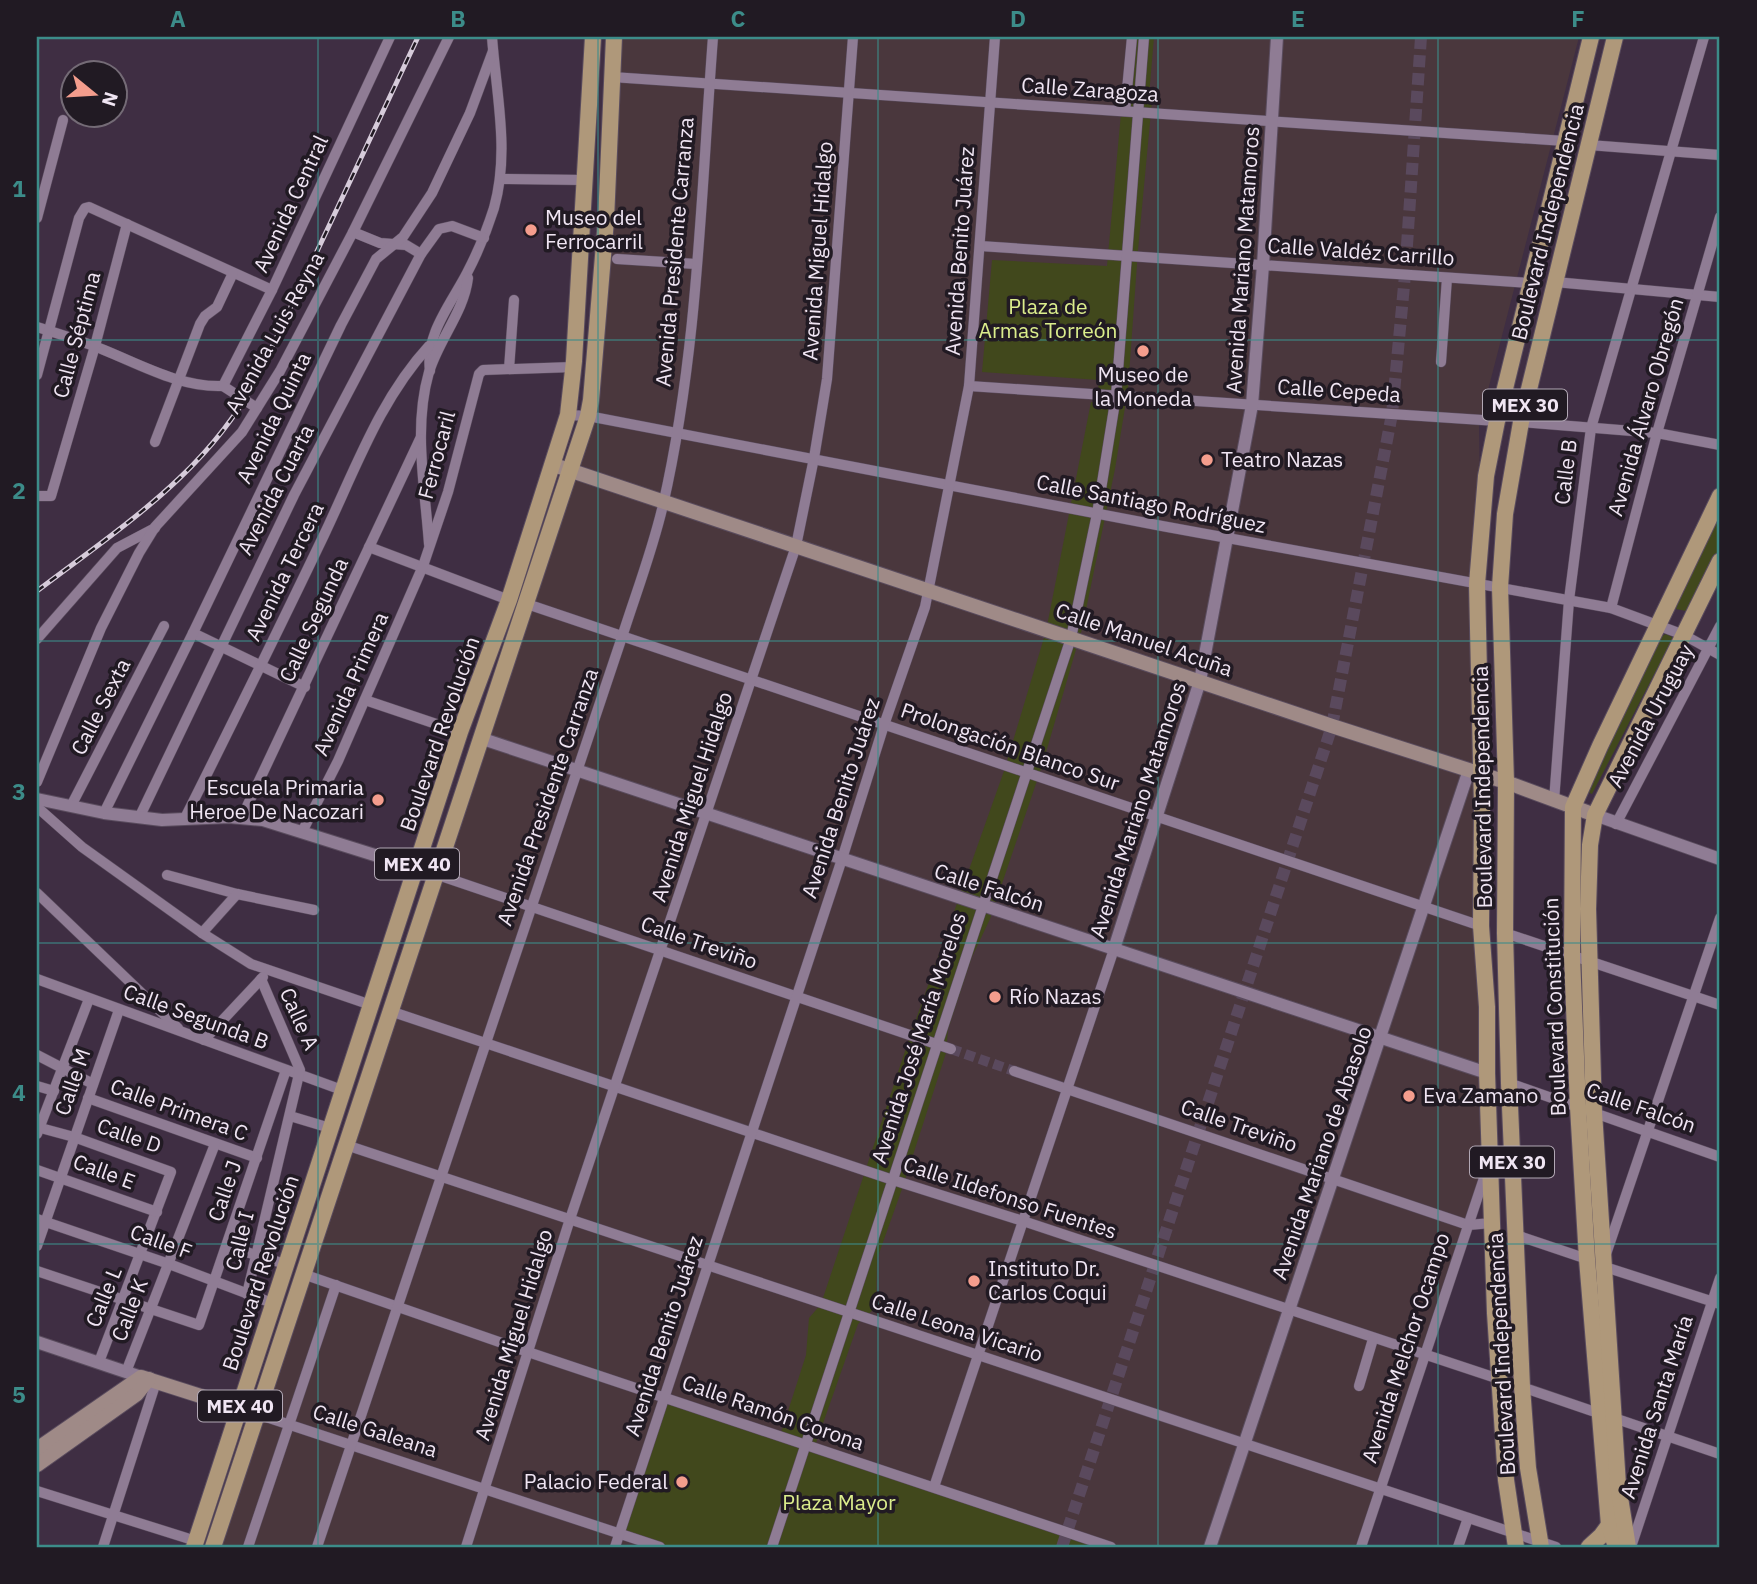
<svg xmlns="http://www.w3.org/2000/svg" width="1757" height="1584" font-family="'IBM Plex Sans',sans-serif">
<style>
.commercial{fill:#4a373d}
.green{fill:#41481c}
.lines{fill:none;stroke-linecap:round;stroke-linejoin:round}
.minor-tunnel{stroke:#5a495d;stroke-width:10;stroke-dasharray:10 5;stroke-linecap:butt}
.tertiary-tunnel{stroke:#5a495d;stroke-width:12;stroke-dasharray:12 6;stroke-linecap:butt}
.minor-casing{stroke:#5a4c5e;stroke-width:11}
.tertiary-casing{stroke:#5a4c5e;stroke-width:14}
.secondary-casing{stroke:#5a4c5e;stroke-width:16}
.primary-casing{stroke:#5a4c5e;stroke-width:18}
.minor{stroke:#8f7c94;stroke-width:10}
.tertiary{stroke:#8f7c94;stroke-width:12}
.secondary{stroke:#9f8a87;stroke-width:14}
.primary{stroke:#af987a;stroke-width:16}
.rail-casing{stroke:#d6cbda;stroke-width:5}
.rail{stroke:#211a23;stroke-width:2.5;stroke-dasharray:8;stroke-linecap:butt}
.grid{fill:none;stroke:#3c8c89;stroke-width:2;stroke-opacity:0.55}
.poi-dot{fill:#f49d8d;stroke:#211a23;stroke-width:2.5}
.labels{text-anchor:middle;stroke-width:7;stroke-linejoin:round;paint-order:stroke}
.shield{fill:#211a23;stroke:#b2a8b5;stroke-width:2}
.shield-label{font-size:19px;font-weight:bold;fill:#f0e5f3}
.street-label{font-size:21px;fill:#f0e5f3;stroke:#211a23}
.poi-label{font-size:21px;fill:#f0e5f3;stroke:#211a23;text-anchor:start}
.park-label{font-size:21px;fill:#dbed8c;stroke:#211a23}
.neatline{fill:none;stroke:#3c8c89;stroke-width:2.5}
.grid-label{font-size:23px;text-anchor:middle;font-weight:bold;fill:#3c8c89}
</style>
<rect width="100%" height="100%" fill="#3f2e43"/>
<polygon class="commercial" points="614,37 1579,37 1479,425 1489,1154 1358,1547 206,1547 581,430"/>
<g class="green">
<polygon points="1128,37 1154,37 1149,96 1152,101 1138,250 1128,389 1115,469 1082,629 1042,766 990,919 972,957 948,1030 946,1053 902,1189 877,1259 876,1307 858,1324 815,1446 1110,1547 664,1547 622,1532 666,1399 780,1436 806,1355 809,1318 821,1304 910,1036 1004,771 1046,631 1091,402 1097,403 1099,380 982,372 992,260 1107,266"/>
<polygon points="1720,509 1720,547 1689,608 1686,611 1676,609 1683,583"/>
<polygon points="1666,634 1672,637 1672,640 1592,794 1587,792 1598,760 1662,636"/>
</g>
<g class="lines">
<polyline class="minor-tunnel" points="951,1049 1014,1071"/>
<polyline class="tertiary-tunnel" points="1062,1547 1332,726 1392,414 1405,275 1421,37"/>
<g class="minor-casing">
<g id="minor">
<polyline points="612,77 1565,141"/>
<polyline points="1125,111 1132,37"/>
<polyline points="1589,145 1720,155"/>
<polyline points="500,179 585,180"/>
<polyline points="37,218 63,120"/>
<polyline points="353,232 380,243 406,245 421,254"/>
<polyline points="980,246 1530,283"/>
<polyline points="617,259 696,264"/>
<polyline points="1555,282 1720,297"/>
<path d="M37 327C59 334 82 341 104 350 141 365 182 388 223 386"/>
<polyline points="1441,362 1447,278"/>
<polyline points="509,369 514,300"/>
<path d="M430 371C425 334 451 304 467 273 478 252 487 230 494 208 510 152 496 93 492 37"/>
<polyline points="37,375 79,218 85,208 89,207 272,290"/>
<polyline points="223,386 272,290 390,37"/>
<polyline points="223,386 257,408"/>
<polyline points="969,386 1497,421"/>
<polyline points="568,415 588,416 1162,526 1611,608 1684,635 1720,655"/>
<polyline points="1521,422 1657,433 1720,445"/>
<polyline points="155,442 200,324 205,316 217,307 233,273"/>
<polyline points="37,496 51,496 95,346 127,224"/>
<path d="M429 544C425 487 413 428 429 372 439 339 464 312 468 278"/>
<polyline points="369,547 509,600"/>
<polyline points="527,604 1481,926"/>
<polyline points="1611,608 1657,433 1720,217"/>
<polyline points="193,633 305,687"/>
<polyline points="37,639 117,548 155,528"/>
<polyline points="365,700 460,732"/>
<polyline points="37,782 101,628 139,553 155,527 242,432 280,371 353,232 449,37"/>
<polyline points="1554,801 1569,600 1591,428 1704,37"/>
<polyline points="71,806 164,626"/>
<polyline points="37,807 82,847 202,933 251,964 371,1005"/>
<polyline points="104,813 193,633 341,325 376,259 403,237 432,193 470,113 493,51"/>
<polyline points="242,817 420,439"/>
<polyline points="139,818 294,495 421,254 439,229 452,226 484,238"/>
<path d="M184 820C231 726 278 631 324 535 355 470 380 399 429 346"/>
<polyline points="1616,824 1720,626"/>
<polyline points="302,832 338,761 423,566 448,492 479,374 483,370 573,367"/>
<polyline points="435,874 951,1049"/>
<polyline points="167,875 237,894 314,910"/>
<polyline points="37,893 178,1028"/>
<polyline points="1720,918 1602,1266 1720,1304"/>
<polyline points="202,933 237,894"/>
<polyline points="1505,933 1720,1005"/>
<polyline points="37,979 342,1090"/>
<polyline points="390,1011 893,1180 1023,1221 1499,1379"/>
<polyline points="204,1040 263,977"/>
<polyline points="37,1055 93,1084"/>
<polyline points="1014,1071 1468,1225 1492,1223"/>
<polyline points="1509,1083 1720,1157"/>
<polyline points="37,1086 54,1091"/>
<polyline points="88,1098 257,1158"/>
<polyline points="290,1116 330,1128"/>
<polyline points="37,1127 74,1137 171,1172 99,1362"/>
<polyline points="37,1134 89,999"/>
<polyline points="346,1145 1556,1547"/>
<polyline points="37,1170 157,1212"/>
<polyline points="37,1219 169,1264 272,1303"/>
<polyline points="1516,1235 1587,1259"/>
<polyline points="37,1246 119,1010"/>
<polyline points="227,1246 285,1264"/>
<polyline points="37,1271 199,1325 286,1070"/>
<polyline points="303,1274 528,1352 1111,1547"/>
<polyline points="247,1294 300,1070 261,979"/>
<polyline points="126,1372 215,1144"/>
<polyline points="1359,1386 1373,1339"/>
<polyline points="1522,1387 1598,1413"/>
<polyline points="257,1414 660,1547"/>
<polyline points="1614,1418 1720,1454"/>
<polyline points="934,1487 1114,949"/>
<polyline points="37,1491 196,1541"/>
<polyline points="103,1547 156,1382"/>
<polyline points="248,1547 336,1285"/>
<path d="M317 1547 622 637C636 593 653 549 663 505 698 352 701 193 713 37"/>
<polyline points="466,1547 570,1219 796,546 814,458 827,379 853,37"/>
<polyline points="615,1547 842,859 884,725 925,607 969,386 995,37"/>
<polyline points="772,1547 1071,638 1097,514 1116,396 1144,37"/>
<polyline points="1361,1547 1486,1172"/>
<polyline points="1458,1547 1468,1518"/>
<polyline points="1631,1547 1720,1278"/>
</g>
</g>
<g class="tertiary-casing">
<g id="tertiary">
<polyline points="480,738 1487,1073"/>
<polyline points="37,799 104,813 162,820 229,817 263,820 435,874"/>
<polyline points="1595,815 1720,859"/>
<polyline points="1114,949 1200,681 1252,405 1263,265 1277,37"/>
<polyline points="37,1342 141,1377"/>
<polyline points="1210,1547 1469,770"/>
</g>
</g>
<g class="secondary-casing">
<g id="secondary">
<polyline points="554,465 1332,726 1506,782 1595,815"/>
<polyline points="37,1449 141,1377 257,1414"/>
<polyline points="37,1465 137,1394 149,1379"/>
</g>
</g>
<g class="primary-casing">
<g id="primary">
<polyline points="194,1547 460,732 509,600 568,415 574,361 593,37"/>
<polyline points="213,1547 588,416 591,400 606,220 614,37"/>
<polyline points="1516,1547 1506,1480 1495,1313 1487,1073 1487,1007 1481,926 1482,807 1477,584 1486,476 1497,421 1591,37"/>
<polyline points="1541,1547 1528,1468 1522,1387 1509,1083 1505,933 1506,782 1500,587 1505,514 1521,422 1615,37"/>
<polyline points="1589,1547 1601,1536 1609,1525"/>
<polyline points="1616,1547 1609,1525 1587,1259 1578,1107 1572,956 1573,807 1600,746 1720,496"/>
<polyline points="1628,1547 1618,1485 1594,1112 1588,909 1590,845 1595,815 1720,561"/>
</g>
</g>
<use href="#minor" class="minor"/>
<use href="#tertiary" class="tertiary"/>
<use href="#secondary" class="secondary"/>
<use href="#primary" class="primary"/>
<g class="rail-casing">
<path id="rail" d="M37 591C124 525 213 469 262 368L418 37"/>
</g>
<use href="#rail" class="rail"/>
</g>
<path class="grid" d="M318 37V1547M598 37V1547M878 37V1547M1158 37V1547M1438 37V1547M37 340H1720M37 641H1720M37 943H1720M37 1244H1720"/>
<g class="poi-dot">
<circle cx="531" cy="230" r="7"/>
<circle cx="1143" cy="351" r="7"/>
<circle cx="1207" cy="460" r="7"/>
<circle cx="378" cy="800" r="7"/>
<circle cx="995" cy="997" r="7"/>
<circle cx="1409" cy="1096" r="7"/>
<circle cx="974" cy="1281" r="7"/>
<circle cx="682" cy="1482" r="7"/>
</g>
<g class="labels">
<g class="shield">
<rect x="1483" y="389.5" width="84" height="31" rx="5"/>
<rect x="375" y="848.5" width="84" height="31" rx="5"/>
<rect x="1470" y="1146.5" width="84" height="31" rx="5"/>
<rect x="198" y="1390.5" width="84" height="31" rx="5"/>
</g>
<g class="shield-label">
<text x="1525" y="412">MEX 30</text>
<text x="417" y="871">MEX 40</text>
<text x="1512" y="1169">MEX 30</text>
<text x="240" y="1413">MEX 40</text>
</g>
<g class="street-label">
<text transform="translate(1090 90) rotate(4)" y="7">Calle Zaragoza</text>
<text transform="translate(291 204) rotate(-65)" y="7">Avenida Central</text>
<text transform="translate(1548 222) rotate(-76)" y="7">Boulevard Independencia</text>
<text transform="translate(818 251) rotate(-86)" y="7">Avenida Miguel Hidalgo</text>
<text transform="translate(960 251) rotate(-86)" y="7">Avenida Benito Juárez</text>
<text transform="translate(675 252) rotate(-85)" y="7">Avenida Presidente Carranza</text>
<text transform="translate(1361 252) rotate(4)" y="7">Calle Valdéz Carrillo</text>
<text transform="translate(1243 260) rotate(-86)" y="7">Avenida Mariano Matamoros</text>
<text transform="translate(275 333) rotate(-61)" y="7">Avenida Luis Reyna</text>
<text transform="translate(77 335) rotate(-75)" y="7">Calle Séptima</text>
<text transform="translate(1339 391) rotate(4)" y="7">Calle Cepeda</text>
<text transform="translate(1646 407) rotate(-74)" y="7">Avenida Álvaro Obregón</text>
<text transform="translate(274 418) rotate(-64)" y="7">Avenida Quinta</text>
<text transform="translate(437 455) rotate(-75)" y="7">Ferrocaril</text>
<text transform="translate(1566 472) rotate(-83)" y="7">Calle B</text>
<text transform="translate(276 490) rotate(-63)" y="7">Avenida Cuarta</text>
<text transform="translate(1151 504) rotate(11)" y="7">Calle Santiago Rodríguez</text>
<text transform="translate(285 572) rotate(-64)" y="7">Avenida Tercera</text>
<text transform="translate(314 620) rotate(-65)" y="7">Calle Segunda</text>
<text transform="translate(1144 640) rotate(19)" y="7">Calle Manuel Acuña</text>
<text transform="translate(351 684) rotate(-66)" y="7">Avenida Primera</text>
<text transform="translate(101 707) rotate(-63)" y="7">Calle Sexta</text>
<text transform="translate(1651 716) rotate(-62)" y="7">Avenida Uruguay</text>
<text transform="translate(440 734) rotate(-71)" y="7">Boulevard Revolución</text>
<text transform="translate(1010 747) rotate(19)" y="7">Prolongación Blanco Sur</text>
<text transform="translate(1483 787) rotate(-91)" y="7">Boulevard Independencia</text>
<text transform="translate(548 797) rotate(-71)" y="7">Avenida Presidente Carranza</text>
<text transform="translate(692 797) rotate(-72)" y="7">Avenida Miguel Hidalgo</text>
<text transform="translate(841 798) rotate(-72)" y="7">Avenida Benito Juárez</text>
<text transform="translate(1138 810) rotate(-72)" y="7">Avenida Mariano Matamoros</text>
<text transform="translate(989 888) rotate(18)" y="7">Calle Falcón</text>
<text transform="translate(699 943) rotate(19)" y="7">Calle Treviño</text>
<text transform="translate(1555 1007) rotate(-92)" y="7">Boulevard Constitución</text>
<text transform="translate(196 1017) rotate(20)" y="7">Calle Segunda B</text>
<text transform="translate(299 1019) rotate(66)" y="7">Calle A</text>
<text transform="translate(919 1038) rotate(-72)" y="7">Avenida José María Morelos</text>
<text transform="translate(73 1082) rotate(-71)" y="7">Calle M</text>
<text transform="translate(1641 1108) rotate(19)" y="7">Calle Falcón</text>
<text transform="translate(179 1110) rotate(20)" y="7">Calle Primera C</text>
<text transform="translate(1239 1126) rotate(19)" y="7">Calle Treviño</text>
<text transform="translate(129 1136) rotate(19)" y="7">Calle D</text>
<text transform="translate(1322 1153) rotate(-71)" y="7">Avenida Mariano de Abasolo</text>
<text transform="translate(104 1172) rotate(20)" y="7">Calle E</text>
<text transform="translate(225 1191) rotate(-71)" y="7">Calle J</text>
<text transform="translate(1010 1198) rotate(18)" y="7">Calle Ildefonso Fuentes</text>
<text transform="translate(240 1241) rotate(-76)" y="7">Calle I</text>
<text transform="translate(161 1242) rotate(20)" y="7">Calle F</text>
<text transform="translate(261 1273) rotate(-72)" y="7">Boulevard Revolución</text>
<text transform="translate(104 1297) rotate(-68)" y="7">Calle L</text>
<text transform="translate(130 1310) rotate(-69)" y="7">Calle K</text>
<text transform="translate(957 1328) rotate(18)" y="7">Calle Leona Vicario</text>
<text transform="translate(514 1335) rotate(-73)" y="7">Avenida Miguel Hidalgo</text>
<text transform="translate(664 1336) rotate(-72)" y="7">Avenida Benito Juárez</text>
<text transform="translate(1406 1348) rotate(-72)" y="7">Avenida Melchor Ocampo</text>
<text transform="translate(1502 1354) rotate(-93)" y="7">Boulevard Independencia</text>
<text transform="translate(1657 1407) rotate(-72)" y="7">Avenida Santa María</text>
<text transform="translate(773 1413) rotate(19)" y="7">Calle Ramón Corona</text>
<text transform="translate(375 1431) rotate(18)" y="7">Calle Galeana</text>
</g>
<g class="poi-label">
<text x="545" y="225">Museo del<tspan x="545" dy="24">Ferrocarril</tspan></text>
<text x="1143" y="382" text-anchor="middle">Museo de<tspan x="1143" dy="24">la Moneda</tspan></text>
<text x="1221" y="467">Teatro Nazas</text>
<text x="364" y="795" text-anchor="end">Escuela Primaria<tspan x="364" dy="24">Heroe De Nacozari</tspan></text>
<text x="1009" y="1004">Río Nazas</text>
<text x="1423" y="1103">Eva Zamano</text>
<text x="988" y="1276">Instituto Dr.<tspan x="988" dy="24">Carlos Coqui</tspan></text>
<text x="668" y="1489" text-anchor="end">Palacio Federal</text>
</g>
<g class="park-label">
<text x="1048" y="314">Plaza de<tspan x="1048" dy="24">Armas Torreón</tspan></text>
<text x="839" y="1510">Plaza Mayor</text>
</g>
</g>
<rect width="1757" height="1584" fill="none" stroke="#211a23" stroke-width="77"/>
<g transform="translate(94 94) rotate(108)"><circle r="33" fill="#211a23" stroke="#746b76" stroke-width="2"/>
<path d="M0-5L12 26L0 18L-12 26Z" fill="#f49d8d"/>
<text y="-10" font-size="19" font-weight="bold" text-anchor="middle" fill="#f0e5f3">N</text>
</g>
<rect x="38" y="38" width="1680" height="1508" class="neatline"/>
<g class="grid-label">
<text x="178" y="27">A</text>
<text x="458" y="27">B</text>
<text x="738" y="27">C</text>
<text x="1018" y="27">D</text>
<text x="1298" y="27">E</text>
<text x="1578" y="27">F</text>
<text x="19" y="197">1</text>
<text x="19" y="499">2</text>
<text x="19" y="800">3</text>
<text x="19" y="1101">4</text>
<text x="19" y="1403">5</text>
</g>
</svg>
